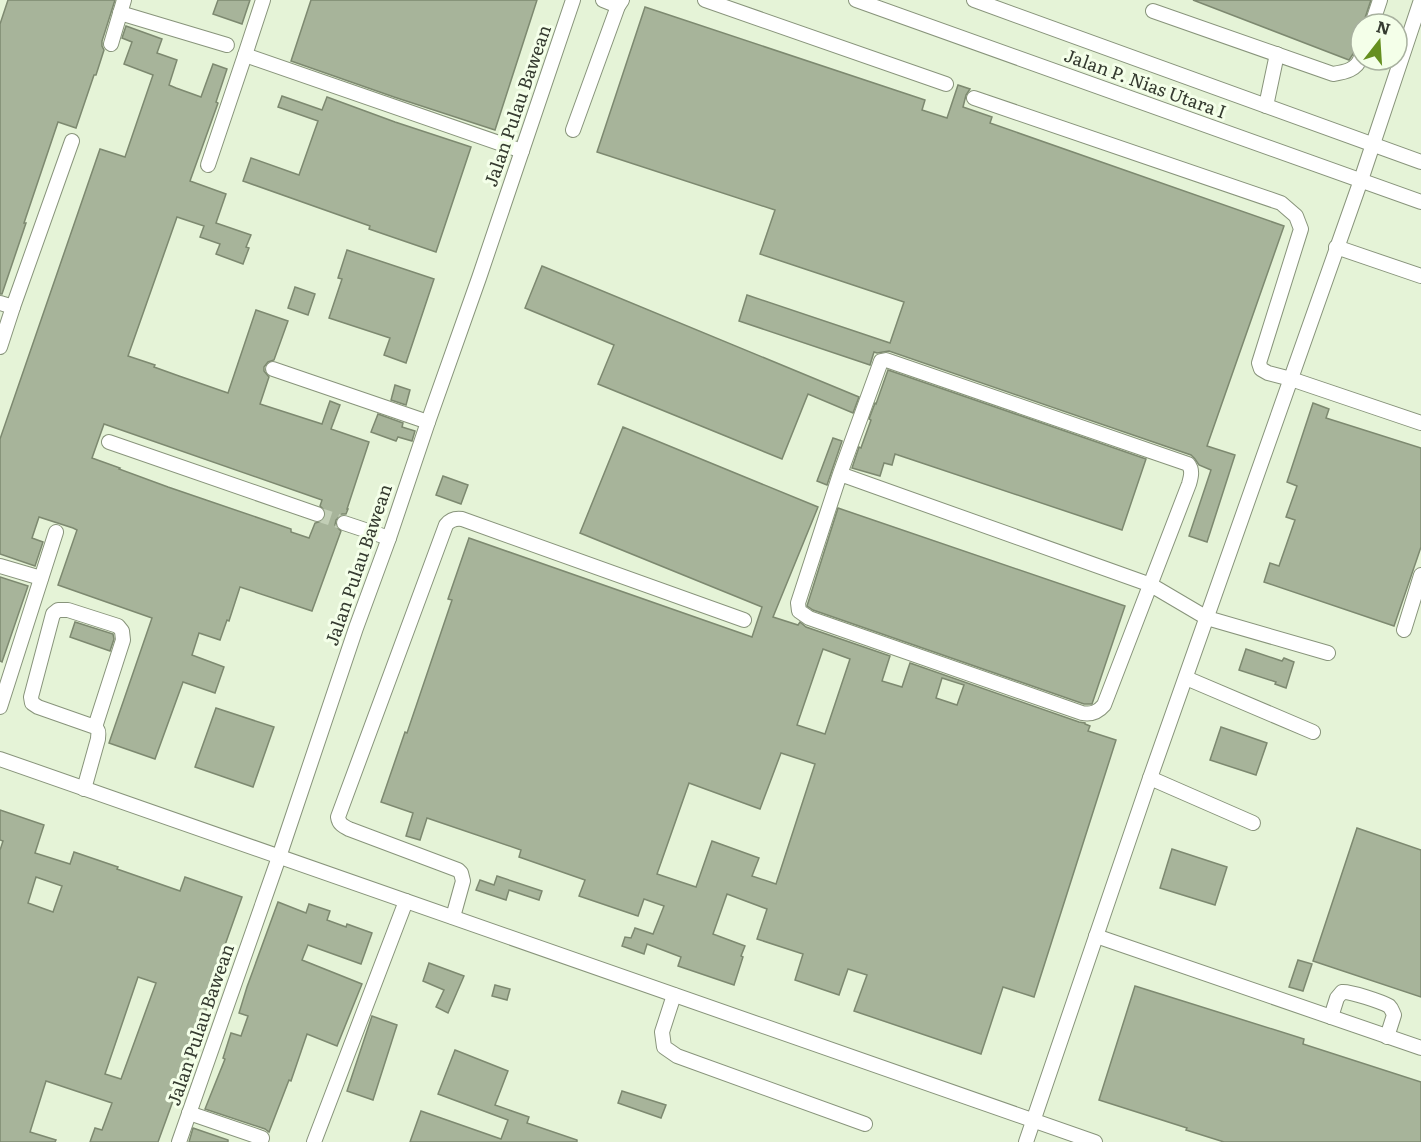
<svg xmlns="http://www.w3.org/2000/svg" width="1421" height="1142" font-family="Literata,serif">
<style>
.building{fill:#a7b49a;stroke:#7d8970;stroke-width:1.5;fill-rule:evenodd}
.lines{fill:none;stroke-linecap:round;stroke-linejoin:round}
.minor-tunnel{stroke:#c2ceb6;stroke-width:14;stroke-dasharray:14 7;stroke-linecap:butt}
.minor-casing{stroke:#88947b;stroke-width:16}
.minor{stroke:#fff;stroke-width:14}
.labels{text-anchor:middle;stroke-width:6;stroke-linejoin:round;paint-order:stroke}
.street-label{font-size:18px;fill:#353b30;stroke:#f4ffe9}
</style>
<rect width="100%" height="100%" fill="#e5f3d7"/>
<g class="building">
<polygon points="8,0 115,0 102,41 102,46 104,50 96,75 94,75 76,128 58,122 24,223 26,223 2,294 0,294 0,24"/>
<polygon points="218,0 250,0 242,24 213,14"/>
<polygon points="311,0 537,0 495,130 394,97 291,61"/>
<polygon points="1193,0 1371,0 1363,24 1361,24 1361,34 1355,51 1349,60"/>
<polygon points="645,7 925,100 922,110 947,118 958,85 970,89 966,95 963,107 992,117 990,123 1284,226 1207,446 1235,455 1207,542 1189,536 1211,470 1199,465 1195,459 1191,455 889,351 877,353 874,352 870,365 739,321 747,295 890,343 904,302 760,254 775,210 597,152"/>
<path d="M126 26 162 39 157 53 177 60 169 85 176 88 201 97 213 64 227 69 216 102 218 103 190 181 226 194 216 223 251 235 246 247 249 248 243 264 216 254 220 244 200 237 204 226 177 217 128 356 155 365 154 367 179 376 228 393 256 310 288 321 274 360 268 362 264 367V371L269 377 260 404 322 424 330 401 340 405 331 429 369 442 347 509H348L346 514H342L336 520 335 525 341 531 312 611 240 587 229 621 227 620 220 640 199 633 192 655 224 667 215 693 183 682 155 759 109 743 152 618 58 585 77 530 73 528 39 517 32 538 43 542 35 566 0 554V439L100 149 125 157 153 75 124 64 132 42 122 38ZM104 424 322 500 320 506 326 512 325 517 322 521 315 523 309 538 291 532V529L168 487 119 469 120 468 92 458Z"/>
<polygon points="282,96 322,110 327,97 395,122 471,147 436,252 369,229 370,226 243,181 251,158 299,175 318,121 278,107"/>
<polygon points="347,250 434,279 406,363 384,355 390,338 329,318 342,279 338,278"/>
<polygon points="542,266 859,397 853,413 808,394 782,459 598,384 614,345 525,308"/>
<polygon points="295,287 315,294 308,315 288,308"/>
<polygon points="888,370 1146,459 1122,530 895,454 892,465 884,463 880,476 852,468 859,447 861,448 862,445 871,420 869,419 875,403 876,404"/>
<polygon points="395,385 410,390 406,405 391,400"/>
<polygon points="1313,403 1329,409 1326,418 1421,448 1421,547 1394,626 1264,582 1270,563 1279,566 1295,520 1286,517 1297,486 1287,482"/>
<polygon points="378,414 403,423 402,427 415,431 412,441 398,437 396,441 371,432"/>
<path d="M623 427 818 507 773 617 798 625 800 622 806 627 890 656 882 681 902 687 910 663 1079 722 1085 723V724L1090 726 1088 731 1116 740 1034 997 1003 987 981 1054 854 1011 867 975 848 969 839 995 795 980 803 954 757 939 767 909 727 894 713 934 745 946 741 956 743 957 734 985 678 966 681 957 647 944 644 954 622 946 625 937 631 938 635 928 653 934 664 906 644 899 638 916 579 896 585 880 519 857 521 850 427 818 420 840 406 836 413 813 381 802 405 732 407 733 452 600 448 599 469 538 752 637 762 607 580 533ZM823 649 850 659 825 734 797 725ZM942 678 964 685 957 705 936 698ZM781 753 815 764 776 884 752 876 759 858 712 841 696 887 657 874 689 783 760 809Z"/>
<polygon points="833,438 842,441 827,485 817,481"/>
<polygon points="443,476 468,485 461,504 436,495"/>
<polygon points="838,508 1125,606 1092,704 1084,704 813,610 807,606"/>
<polygon points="0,577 28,586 2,662 0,661"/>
<polygon points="75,622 113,634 114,639 110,651 70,637"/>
<polygon points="1246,649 1282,661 1284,658 1294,662 1286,688 1275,684 1276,682 1239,670"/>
<polygon points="216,708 274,727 253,787 195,767"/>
<polygon points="1221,727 1267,743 1256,775 1210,760"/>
<path d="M0 810 44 825 35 853 70 864 74 852 118 867 117 869 180 891 185 877 242 897 214 976 223 980 214 1004 209 1002 158 1142H90L95 1128 102 1130 112 1103 46 1081 30 1132 56 1140 55 1142H0V850L3 841 0 840ZM36 877 62 886 53 912 28 903ZM138 977 156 983 121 1079 105 1074Z"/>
<polygon points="1357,828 1421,850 1421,997 1313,961"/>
<polygon points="1172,849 1227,867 1215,905 1160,888"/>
<polygon points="497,876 542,891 539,900 509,890 506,900 476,890 480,880 494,885"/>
<polygon points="278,902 306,913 309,904 330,911 327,920 346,927 347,924 372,933 361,964 308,945 302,960 362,984 337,1046 307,1034 291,1081 289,1080 269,1132 265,1129 205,1109 225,1059 223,1058 231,1033 241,1036 248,1016 239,1013 247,987"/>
<polygon points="1298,960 1312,964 1303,991 1289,987"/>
<polygon points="429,963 464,976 448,1013 436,1007 444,990 423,981"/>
<polygon points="495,985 510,989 507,1000 492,996"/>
<polygon points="1135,986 1304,1039 1303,1044 1421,1082 1421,1142 1224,1142 1186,1130 1187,1128 1099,1100"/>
<polygon points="372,1016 397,1025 373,1100 347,1091"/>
<polygon points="455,1050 508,1071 495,1105 529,1117 527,1123 577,1140 577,1142 410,1142 421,1111 501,1139 508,1120 438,1094"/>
<polygon points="622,1091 666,1105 661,1118 618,1103"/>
<polygon points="193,1128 228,1140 228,1142 189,1142"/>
</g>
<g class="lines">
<polyline class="minor-tunnel" points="317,514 344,523"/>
<g class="minor-casing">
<g id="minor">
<polyline points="263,0 245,55 522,151"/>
<polyline points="603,0 618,6"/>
<polyline points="705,0 946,84"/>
<polyline points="856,0 1421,202"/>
<polyline points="974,0 1421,162"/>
<path d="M1153 11 1333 74C1345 72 1357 70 1361 57"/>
<polyline points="120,13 227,45"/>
<polyline points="1372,24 1380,0"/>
<polyline points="111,44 124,0"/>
<polyline points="974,98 1281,203 1296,216 1301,229 1259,363 1261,369 1268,373 1291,379 1421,423"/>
<polyline points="1266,106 1277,54"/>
<polyline points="573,130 618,6 622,0"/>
<polyline points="208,165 245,55"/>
<polyline points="1336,247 1421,276"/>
<polyline points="0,303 13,307 72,141"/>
<polyline points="0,347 13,307"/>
<polyline points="273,369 428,422"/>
<polyline points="109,442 317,514"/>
<path d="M840 474 880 364 881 361 886 360 1188 464C1193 470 1191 477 1189 484L1104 705C1098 712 1092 715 1082 713L809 618 799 611 798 603 840 474 1151 585 1207 618 1328 653"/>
<polyline points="344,523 389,538"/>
<polyline points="0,566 41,578"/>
<polyline points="1404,630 1421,575"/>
<polyline points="1186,678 1313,732"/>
<polyline points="0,707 56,532"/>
<polyline points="0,759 1095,1142"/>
<polyline points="1150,778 1253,823"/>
<path d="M84 789 98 739C98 734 100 731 95 727L38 707 32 703 31 697 53 614 58 610H68L118 626 122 631 123 640 95 727"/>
<path d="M453 917 463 881 461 873 458 870 349 829C343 826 339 824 338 817L446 525C450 520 455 518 462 519L744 620"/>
<polyline points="1096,936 1421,1048"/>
<polyline points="674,995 662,1032 664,1047 677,1056 865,1124"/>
<path d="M1331 1017 1337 998 1342 992C1350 991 1382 1002 1389 1006 1392 1009 1392 1011 1394 1015L1387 1037"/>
<polyline points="189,1113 262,1138"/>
<polyline points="179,1142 279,857 356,628 389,538 428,422 479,278 573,0"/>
<polyline points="314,1142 406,901"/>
<polyline points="1026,1142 1150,778 1361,180 1421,0"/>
</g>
</g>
<use href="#minor" class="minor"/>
</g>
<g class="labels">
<g class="street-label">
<text transform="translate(1145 84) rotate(20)" y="6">Jalan P. Nias Utara I</text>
<text transform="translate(518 106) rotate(-71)" y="6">Jalan Pulau Bawean</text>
<text transform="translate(359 565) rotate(-71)" y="6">Jalan Pulau Bawean</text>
<text transform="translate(201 1025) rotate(-71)" y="6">Jalan Pulau Bawean</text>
</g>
</g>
<g transform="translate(1379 42) rotate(17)"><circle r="28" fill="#f4ffe9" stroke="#a8b19f" stroke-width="1.5"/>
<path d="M0-4.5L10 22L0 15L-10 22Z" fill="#658f1f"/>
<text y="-9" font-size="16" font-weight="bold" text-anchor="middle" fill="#353b30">N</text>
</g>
</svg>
